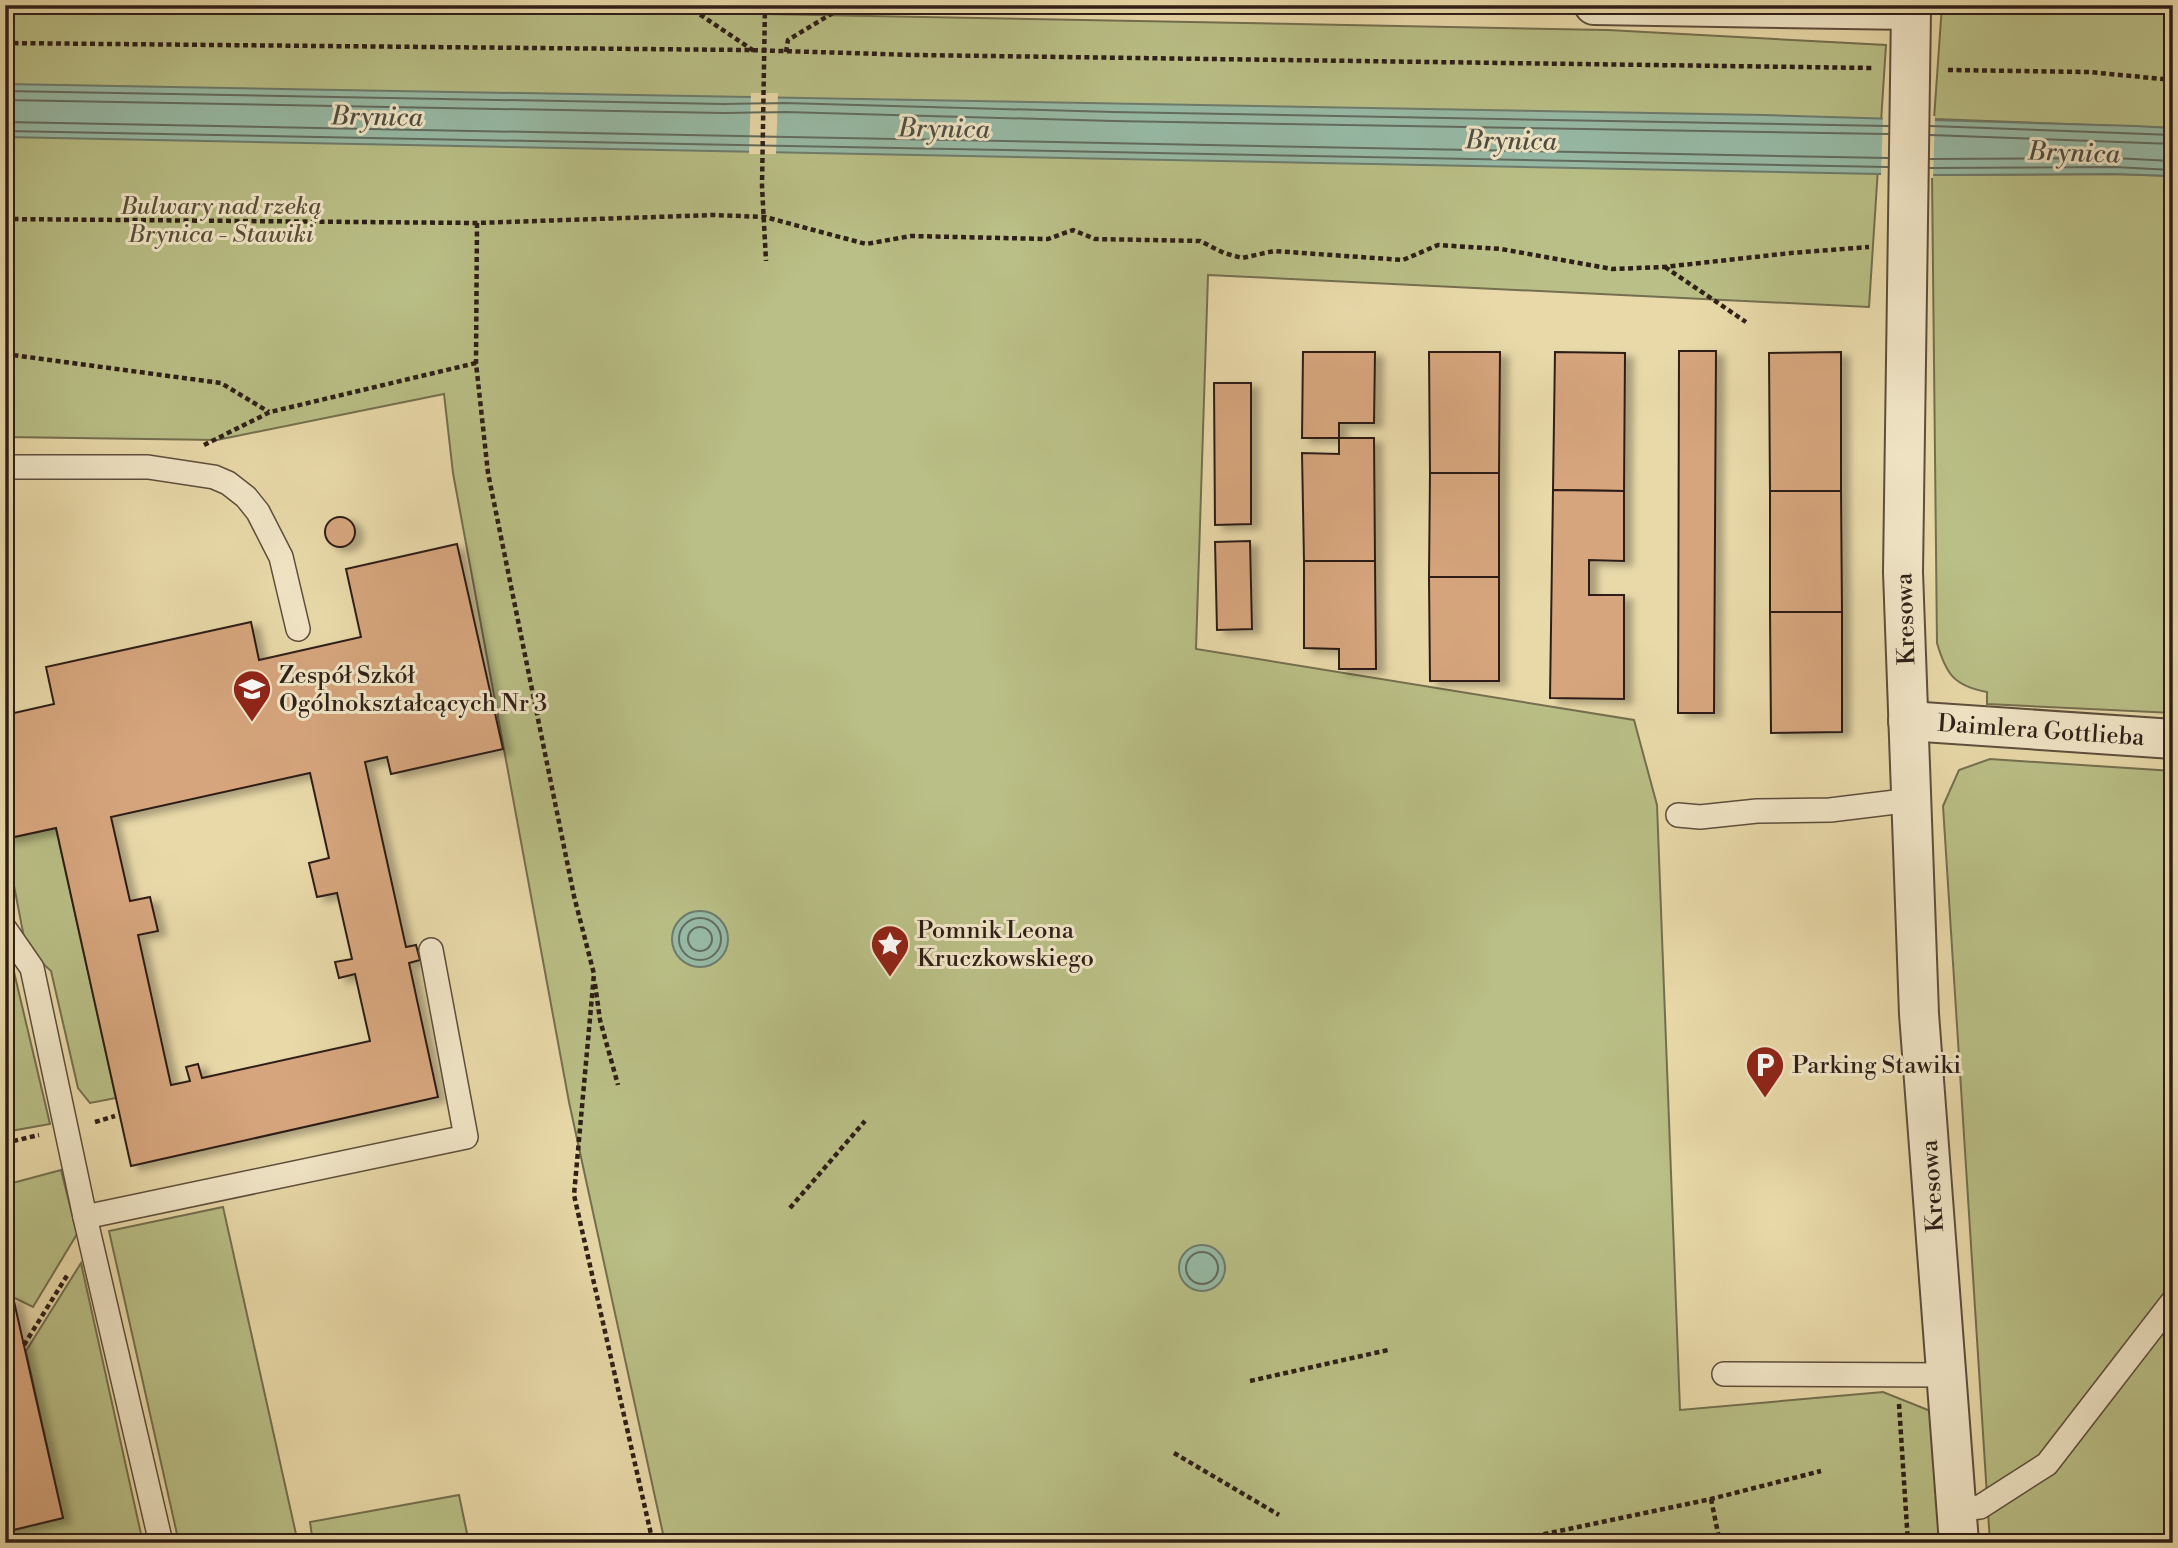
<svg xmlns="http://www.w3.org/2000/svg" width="2178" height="1548" font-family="'Libre Bodoni',serif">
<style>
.green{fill:#b9bf86;stroke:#746f4f;stroke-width:2}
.water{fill:#97baa6;stroke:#6d7c6d;stroke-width:2}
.pier{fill:#e9d9a9}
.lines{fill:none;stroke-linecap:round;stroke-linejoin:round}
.shore{stroke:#626c5f;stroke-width:2}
.building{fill:#d6a57d;stroke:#2e1f18;stroke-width:2;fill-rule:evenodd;filter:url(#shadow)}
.service-casing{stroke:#5d4e3c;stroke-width:26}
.minor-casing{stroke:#5d4e3c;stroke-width:42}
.path{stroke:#2e1f18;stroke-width:4.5;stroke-dasharray:5 3.5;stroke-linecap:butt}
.service{stroke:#f1e6c7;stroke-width:23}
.minor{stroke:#f1e6c7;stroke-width:38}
.labels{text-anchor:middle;stroke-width:6;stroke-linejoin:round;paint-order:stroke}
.park-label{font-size:24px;font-style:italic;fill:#584f39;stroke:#f1e6c7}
.street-label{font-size:24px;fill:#2e1f18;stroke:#f1e6c7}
.poi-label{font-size:24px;fill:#2e1f18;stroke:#f1e6c7;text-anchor:start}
.water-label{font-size:26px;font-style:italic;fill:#4e4e43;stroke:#f1e6c7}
</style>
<defs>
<filter id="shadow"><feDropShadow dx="8" dy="4.5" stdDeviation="3.5" flood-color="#0004"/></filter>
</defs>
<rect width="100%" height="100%" fill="#e9d9a9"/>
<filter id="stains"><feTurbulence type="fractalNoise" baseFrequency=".00286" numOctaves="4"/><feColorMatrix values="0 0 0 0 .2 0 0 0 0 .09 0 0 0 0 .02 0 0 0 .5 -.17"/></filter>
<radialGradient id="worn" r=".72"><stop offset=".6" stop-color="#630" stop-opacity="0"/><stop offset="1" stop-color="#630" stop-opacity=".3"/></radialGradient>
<g class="green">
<polygon points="5,5 295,5 1608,30 1886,45 1869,307 1208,275 1196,649 1634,720 1657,805 1680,1410 1883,1392 1933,1412 1939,1543 665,1543 569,1102 453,473 444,394 217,440 5,437"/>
<polygon points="1942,5 2173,5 2173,128 1934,119"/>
<path d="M2114 174 2173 176V713L1987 704V692C1954 686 1946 674 1937 643L1932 175Z"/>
<polygon points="1990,759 2173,771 2173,1543 1990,1543 1943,806 1959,770"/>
<polygon points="56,828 116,1098 90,1103 78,1088 51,971 26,948 5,839"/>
<polygon points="5,960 14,972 50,1124 5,1132"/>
<polygon points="61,1170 77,1234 33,1307 13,1297 5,1299 5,1185"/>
<polygon points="223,1207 298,1543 179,1543 109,1231"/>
<polygon points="81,1263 143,1543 8,1543 6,1532 63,1518 26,1351"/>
<polygon points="459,1495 469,1543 313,1543 310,1522"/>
</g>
<g class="water">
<polygon points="5,84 1765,115 2135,126 2173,128 2173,176 2114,174 1932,175 5,137"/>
<circle cx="700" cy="939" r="28"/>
<circle cx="1202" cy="1268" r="23"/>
</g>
<g class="pier">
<polygon points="751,93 778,93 776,154 749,154"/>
<polygon points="1883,115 1935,116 1933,178 1881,177"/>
</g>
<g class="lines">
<g class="shore">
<polyline points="5,91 724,104 785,103 1113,112 1888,126"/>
<polyline points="5,100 724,113 785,112 1113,121 1888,134"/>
<polyline points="5,122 1888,158"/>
<polyline points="1930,126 2173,135"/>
<polyline points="5,131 1888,167"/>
<polyline points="1930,135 2173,144"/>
<polyline points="1930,159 2113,158 2173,161"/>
<polyline points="1930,168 2114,167 2173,170"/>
<circle cx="700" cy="939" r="21"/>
<circle cx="700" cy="939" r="12"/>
<circle cx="1202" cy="1268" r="16"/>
</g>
</g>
<g class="building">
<polygon points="1679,351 1716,351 1714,713 1678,713"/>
<polygon points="1303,352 1375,352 1374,423 1339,423 1339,438 1302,438"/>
<polygon points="1429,352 1500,352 1499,473 1430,473"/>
<polygon points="1555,352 1625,353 1624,491 1553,490"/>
<polygon points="1841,352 1841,491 1770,491 1769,353"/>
<polygon points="1214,383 1251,383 1251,524 1215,525"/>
<polygon points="1339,438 1374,438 1375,561 1304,561 1302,453 1339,454"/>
<polygon points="1430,473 1499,473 1499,577 1429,577"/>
<polygon points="1553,490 1624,491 1624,561 1589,560 1589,595 1624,595 1624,699 1550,698"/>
<polygon points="1770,491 1841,491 1842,612 1770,612"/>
<circle cx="340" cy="532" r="15"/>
<polygon points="1250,541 1252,629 1217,630 1215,542"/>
<path d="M457 544 503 749 391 774 387 757 365 762 406 947 416 945 420 960 409 963 438 1097 131 1166 56 828 5 839V715L54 704 46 667 251 622 259 660 361 637 346 569ZM310 773 329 858 309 863 317 897 337 893 352 959 335 962 339 978 355 974 370 1041 202 1078 198 1064 186 1067 190 1081 171 1085 138 935 158 931 150 897 130 901 111 817Z"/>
<polygon points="1304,561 1375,561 1376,669 1339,669 1339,649 1304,648"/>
<polygon points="1429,577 1499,577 1499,681 1430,681"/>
<polygon points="1770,612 1842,612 1842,732 1771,733"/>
<polygon points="13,1297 63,1518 5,1532 5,1299"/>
</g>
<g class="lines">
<g class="service-casing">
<g id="service">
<polyline points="5,467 148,467 214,477 228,483 246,497 258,512 281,557 298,629"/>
<polyline points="1678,815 1700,817 1757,811 1830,810 1912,800"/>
<polyline points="5,929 32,968 85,1217 161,1543"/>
<polyline points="85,1217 466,1137 431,950"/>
<polyline points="1724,1374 1947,1375"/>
<polyline points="1957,1509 1980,1507 2047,1464 2173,1301"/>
</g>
</g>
<g class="minor-casing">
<g id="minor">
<polyline points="1594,5 1911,10 1903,572 1919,1014 1959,1543"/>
<polyline points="1908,721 2173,739"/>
</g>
</g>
<g class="path">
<polyline points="686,5 754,51"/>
<polyline points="765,5 762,186 766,261"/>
<polyline points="5,43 746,50 915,55 1873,68"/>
<polyline points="786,52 788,40 846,5"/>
<polyline points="1948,70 2089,72 2173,80"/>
<polyline points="5,219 477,223 714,215 765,217 866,244 911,236 1048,239 1073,230 1095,239 1200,241 1224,253 1242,258 1274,251 1403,260 1438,245 1501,249 1612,269 1664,267 1791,253 1869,247"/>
<polyline points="477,223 476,363 488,473 574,896 594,974 574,1195 653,1543"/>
<polyline points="1665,267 1746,322"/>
<polyline points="5,354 221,383 269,412"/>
<polyline points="204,445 270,412 476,363"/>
<polyline points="595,984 600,1020 618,1085"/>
<polyline points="95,1122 115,1116"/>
<polyline points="5,1143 39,1135"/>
<polyline points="790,1208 865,1121"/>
<polyline points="24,1345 68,1274"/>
<polyline points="1250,1381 1388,1350"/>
<polyline points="1899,1404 1908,1543"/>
<polyline points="1174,1453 1279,1515"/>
<polyline points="1711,1499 1720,1543"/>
<polyline points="1502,1543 1711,1499 1821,1471"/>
</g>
<use href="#service" class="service"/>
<use href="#minor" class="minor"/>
</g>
<defs>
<g id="school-pin" transform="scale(2.0125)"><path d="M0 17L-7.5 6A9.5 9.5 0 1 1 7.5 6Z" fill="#8f2418" stroke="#f1e6c7"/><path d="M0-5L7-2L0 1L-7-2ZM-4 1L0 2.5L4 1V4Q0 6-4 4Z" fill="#fff"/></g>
<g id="sight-pin" transform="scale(2.0125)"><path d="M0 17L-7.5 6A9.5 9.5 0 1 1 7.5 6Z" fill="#8f2418" stroke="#f1e6c7"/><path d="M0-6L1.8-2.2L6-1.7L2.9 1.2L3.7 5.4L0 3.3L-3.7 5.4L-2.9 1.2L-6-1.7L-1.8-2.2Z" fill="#fff"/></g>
<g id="parking-pin" transform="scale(2.0125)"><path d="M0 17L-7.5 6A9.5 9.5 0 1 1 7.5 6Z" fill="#8f2418" stroke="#f1e6c7"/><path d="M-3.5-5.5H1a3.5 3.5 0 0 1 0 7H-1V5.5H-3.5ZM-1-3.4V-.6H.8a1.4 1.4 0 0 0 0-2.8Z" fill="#fff"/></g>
</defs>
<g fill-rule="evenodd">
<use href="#school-pin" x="252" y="689"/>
<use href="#sight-pin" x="890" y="944"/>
<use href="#parking-pin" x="1765" y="1065"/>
</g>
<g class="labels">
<g class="park-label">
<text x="221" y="214">Bulwary nad rzeką<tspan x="221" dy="28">Brynica - Stawiki</tspan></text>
</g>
<g class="street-label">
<text transform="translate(1905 619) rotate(-92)" y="8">Kresowa</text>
<text transform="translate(2041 730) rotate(4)" y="8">Daimlera Gottlieba</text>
<text transform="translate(1932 1186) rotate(-94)" y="8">Kresowa</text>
</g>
<g class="poi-label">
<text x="279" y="683">Zespół Szkół<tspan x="279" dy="28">Ogólnokształcących Nr 3</tspan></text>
<text x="917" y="938">Pomnik Leona<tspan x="917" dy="28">Kruczkowskiego</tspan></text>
<text x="1792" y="1073">Parking Stawiki</text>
</g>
<g class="water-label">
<text transform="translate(377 116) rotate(1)" y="9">Brynica</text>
<text transform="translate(944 128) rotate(1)" y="9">Brynica</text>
<text transform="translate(1511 140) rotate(1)" y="9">Brynica</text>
<text transform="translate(2074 152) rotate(2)" y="9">Brynica</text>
</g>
</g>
<rect width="2178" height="1548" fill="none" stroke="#e9d9a9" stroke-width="28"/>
<rect x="7" y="7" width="2164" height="1534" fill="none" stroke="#2e1f18" stroke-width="3.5"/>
<rect x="14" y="14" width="2150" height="1520" fill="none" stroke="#2e1f18" stroke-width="2"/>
<rect width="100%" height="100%" filter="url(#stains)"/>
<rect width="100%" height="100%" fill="url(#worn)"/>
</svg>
